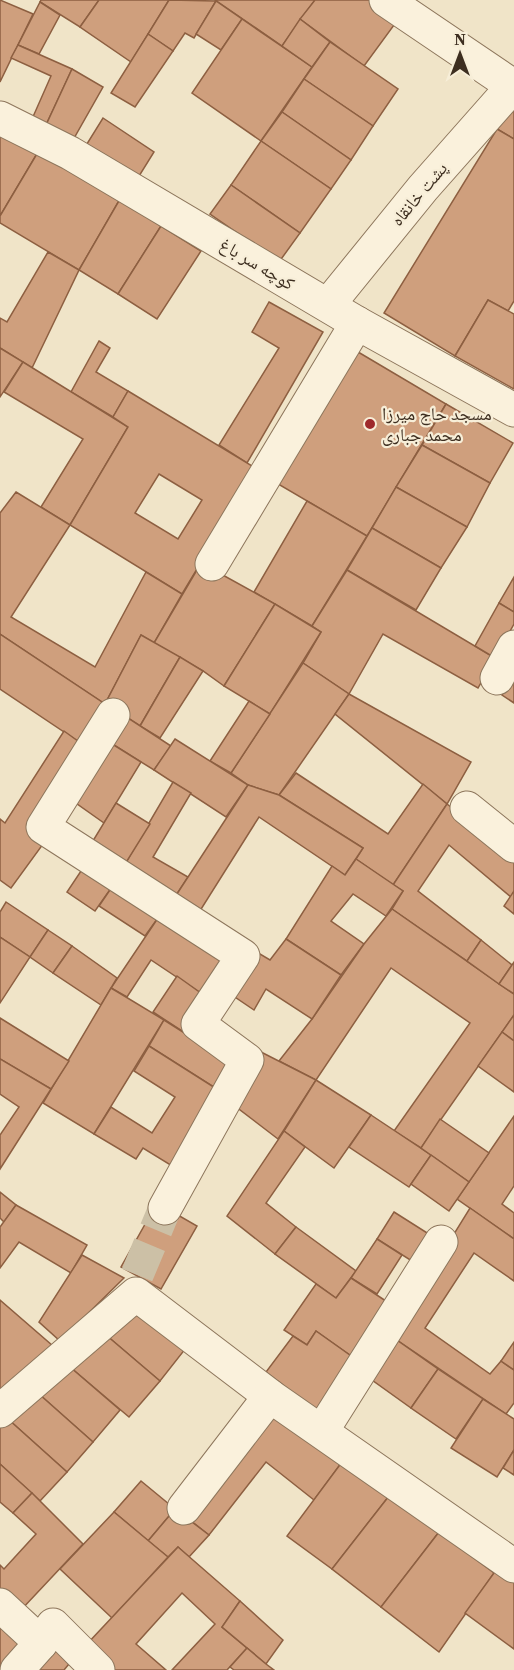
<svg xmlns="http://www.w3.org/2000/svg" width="514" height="1670" font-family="'Source Serif 4','Noto Naskh Arabic',serif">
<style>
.building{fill:#cf9f7d;stroke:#8d5f41;stroke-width:1.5;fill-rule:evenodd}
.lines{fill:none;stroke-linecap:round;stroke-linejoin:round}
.minor-tunnel{stroke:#ccc0a6;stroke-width:33;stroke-dasharray:33 16;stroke-linecap:butt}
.minor-casing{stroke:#8d765c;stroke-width:35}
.minor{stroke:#faf1dc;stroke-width:33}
.poi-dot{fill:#9e2a2b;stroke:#f7eed8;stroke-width:2}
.labels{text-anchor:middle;stroke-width:4.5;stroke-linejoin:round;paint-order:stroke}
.street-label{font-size:18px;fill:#3d2e20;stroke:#f7eed8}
.poi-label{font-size:18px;fill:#3d2e20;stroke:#f7eed8;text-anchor:start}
</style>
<rect width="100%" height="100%" fill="#f0e4c8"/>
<g class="building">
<polygon points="0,0 33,14 0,82"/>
<polygon points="41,0 99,0 80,27 40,2"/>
<polygon points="99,0 169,0 131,62 80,27"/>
<polygon points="169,0 216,1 194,38 185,33 173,51 148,34"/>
<polygon points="215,0 315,0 282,46"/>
<polygon points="315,0 369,0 397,21 364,66 300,19"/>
<polygon points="216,1 242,19 221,50 196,34"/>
<polygon points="40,2 60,15 39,54 18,45"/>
<polygon points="242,19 312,67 261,141 192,93"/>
<polygon points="300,19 330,42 312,67 282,46"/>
<polygon points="148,34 173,51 135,107 111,93"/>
<polygon points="330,42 398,89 373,126 304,79"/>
<polygon points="18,45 72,69 46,125 32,119 51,76 11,58"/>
<polygon points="72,69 103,87 73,140 46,125"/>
<polygon points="304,79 373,126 351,160 282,112"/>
<polygon points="514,108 514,139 497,129"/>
<polygon points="282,112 351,160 331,189 261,141"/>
<polygon points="103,118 154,152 136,181 85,147"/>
<polygon points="497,129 514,139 514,301 508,311 488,300 455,356 384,313"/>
<polygon points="0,134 38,152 0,216"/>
<polygon points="261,141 331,189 300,233 231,185"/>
<polygon points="38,152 120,199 79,270 0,223 0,216"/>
<polygon points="231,185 300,233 279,262 210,214"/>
<polygon points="120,199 161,226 118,294 79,270"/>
<polygon points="161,226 201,251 157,319 118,294"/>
<polygon points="48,252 79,270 32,368 0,348 0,318 7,322"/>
<polygon points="488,300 514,314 514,389 455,356"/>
<polygon points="269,302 323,332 247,463 219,445 279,348 252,332"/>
<polygon points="99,341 110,348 96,372 128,391 113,417 71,392"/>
<polygon points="0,348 23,362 0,397"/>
<polygon points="353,349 446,404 367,536 273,481"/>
<polygon points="23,362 128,427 70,525 41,507 83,439 4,392"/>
<path d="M128 391 257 469 182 594 70 525 128 427 113 417ZM159 474 202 500 178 539 135 513Z"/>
<polygon points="446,404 513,443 490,483 422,445"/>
<polygon points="422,445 490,483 467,527 396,487"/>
<polygon points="396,487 467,527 441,568 372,528"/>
<polygon points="16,492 70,525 11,617 95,667 146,572 182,594 154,643 141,635 105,704 0,634 0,513"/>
<polygon points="307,501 367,536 312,626 254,592"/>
<polygon points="372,528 441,568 416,610 347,570"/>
<polygon points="201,563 275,604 224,686 203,671 154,643"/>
<polygon points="347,570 495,658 478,688 383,634 349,694 303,663 321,632 312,626"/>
<polygon points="514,577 514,612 499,603"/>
<polygon points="499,603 514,612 514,624 495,658 475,646"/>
<polygon points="275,604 321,632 270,714 224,686"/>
<polygon points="0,634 105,704 82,744 0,689"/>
<polygon points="141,635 180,657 140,726 105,704"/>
<polygon points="180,657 203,671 160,738 140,726"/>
<polygon points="303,663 349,694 279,795 248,785 231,773"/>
<polygon points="514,674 514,703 502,695"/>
<polygon points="349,694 471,762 447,804 335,714"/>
<polygon points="249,701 270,714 231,773 210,761"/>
<polygon points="125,716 171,746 154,770 109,742"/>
<polygon points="64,731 82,744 46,840 11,888 0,880 0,819 5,823"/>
<polygon points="175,739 248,785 226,817 154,770"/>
<polygon points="109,742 141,762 104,823 73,801"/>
<polygon points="296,773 388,834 423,784 447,804 393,885 356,859 363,848 279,795"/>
<polygon points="173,782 191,793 153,857 188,877 173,900 122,869"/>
<polygon points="248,785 279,795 363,848 345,875 259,817 198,914 173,900"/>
<polygon points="116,803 150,824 122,869 88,849"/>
<polygon points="447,804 514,856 514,891 511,897 449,845 418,891 481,940 467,961 392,909 403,891 393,885"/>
<polygon points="356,859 403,891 386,916 353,894 331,921 364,944 341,975 286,939 332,866 345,875"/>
<polygon points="85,865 114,884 95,911 67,892"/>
<polygon points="114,884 160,915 145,936 99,906"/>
<polygon points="514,891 514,914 504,906"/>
<polygon points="6,902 48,930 30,957 0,937 0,912"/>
<polygon points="392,909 514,994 514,1015 421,1148 394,1131 470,1023 391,968 316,1080 279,1061 312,1019 364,944"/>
<polygon points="160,915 229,959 205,996 151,960 127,997 111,988"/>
<polygon points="48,930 72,946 53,973 30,957"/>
<polygon points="0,937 30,957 0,1003"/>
<polygon points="286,939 341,975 312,1019 266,989 254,1010 229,993 255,951 270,960"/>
<polygon points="481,940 512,965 499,984 467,961"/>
<polygon points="72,946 117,978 101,1005 53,973"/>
<polygon points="514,962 514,994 499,984"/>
<polygon points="177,976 205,996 182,1031 153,1012"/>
<polygon points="111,988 164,1020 94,1134 43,1103"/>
<polygon points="514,1015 514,1041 502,1032"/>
<polygon points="0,1018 69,1061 51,1089 0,1059"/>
<polygon points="164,1020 235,1065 220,1091 149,1046"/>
<polygon points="502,1032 514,1041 514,1092 478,1066"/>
<polygon points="149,1046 220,1091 177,1169 143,1148 136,1159 94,1134 111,1107 152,1133 175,1097 134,1071"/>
<polygon points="261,1052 316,1080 278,1139 231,1103"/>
<polygon points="0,1059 51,1089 0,1169 0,1135 19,1107 0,1094"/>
<polygon points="316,1080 371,1115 334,1168 284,1131"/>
<polygon points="371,1115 431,1155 409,1187 349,1147"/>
<polygon points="514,1116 514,1186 502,1204 514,1213 514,1239 457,1199"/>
<polygon points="440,1119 489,1153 469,1182 421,1148"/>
<polygon points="284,1131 305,1147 266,1203 296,1227 275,1254 227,1216"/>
<polygon points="431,1155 469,1182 449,1211 411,1184"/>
<polygon points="0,1192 16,1205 4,1222 0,1218"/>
<polygon points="157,1203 197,1226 161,1289 121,1267"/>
<polygon points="16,1205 87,1245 71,1273 19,1242 0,1268 0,1227"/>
<polygon points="470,1208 514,1239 514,1281 474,1253 425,1328 490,1374 501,1361 514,1370 514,1403 506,1414 391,1336"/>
<polygon points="394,1212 432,1236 415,1263 377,1239"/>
<polygon points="296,1227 356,1271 336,1298 275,1254"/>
<polygon points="377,1239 402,1255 377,1294 351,1278"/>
<polygon points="82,1255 124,1278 60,1341 39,1322"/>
<polygon points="351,1278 392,1305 354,1358 316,1331 307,1345 284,1330 316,1284 336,1298"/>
<polygon points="0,1300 53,1346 0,1394"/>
<polygon points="136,1309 186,1348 160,1381 106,1335"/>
<polygon points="316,1331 354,1358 319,1413 266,1372 293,1336 307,1345"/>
<polygon points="106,1335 160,1381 129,1417 70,1367"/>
<polygon points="391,1336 438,1369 411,1408 365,1375"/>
<polygon points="514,1342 514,1370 501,1361"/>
<polygon points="70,1367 120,1410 93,1442 39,1394"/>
<polygon points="438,1369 483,1399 456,1439 411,1408"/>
<polygon points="39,1394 93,1442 67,1472 8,1419"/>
<polygon points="483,1399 514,1419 514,1450 497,1477 451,1448"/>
<polygon points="269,1410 342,1462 314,1500 266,1462 209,1535 186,1517"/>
<polygon points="8,1419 67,1472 40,1501 0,1464 0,1425"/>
<polygon points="514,1450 514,1475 503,1468"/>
<polygon points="342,1462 389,1496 332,1569 287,1536"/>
<polygon points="0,1464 32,1493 13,1513 0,1502"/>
<polygon points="141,1481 175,1509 148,1541 114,1512"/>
<polygon points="32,1493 83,1544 21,1610 0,1590 0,1565 4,1569 36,1534 13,1513"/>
<polygon points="389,1496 439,1532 381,1607 332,1569"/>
<polygon points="175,1509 209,1535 189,1557 178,1547 168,1557 148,1541"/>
<polygon points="114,1512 168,1557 112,1618 60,1569"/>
<polygon points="439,1532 494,1573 439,1652 381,1607"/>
<polygon points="178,1547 240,1601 222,1627 247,1648 227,1670 172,1670 215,1624 182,1593 136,1644 166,1670 113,1670 87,1644"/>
<polygon points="499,1566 514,1578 514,1649 465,1613"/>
<polygon points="240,1601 283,1640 266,1664 222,1627"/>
<polygon points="0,1617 27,1641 4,1670 0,1670"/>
<polygon points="56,1640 69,1664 64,1670 31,1670"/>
<polygon points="247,1648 266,1664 274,1670 234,1670 230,1667"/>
</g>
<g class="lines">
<polyline class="minor-tunnel" points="137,1275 165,1208"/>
<g class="minor-casing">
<g id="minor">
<polyline points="386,0 513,86"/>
<polyline points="0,118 70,153 357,323 514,410"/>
<polyline points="328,305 423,188 514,85"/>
<polyline points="212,564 357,323"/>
<polyline points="497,678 514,647"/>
<polyline points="113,715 43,827 243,956 198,1024 247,1060 165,1208"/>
<polyline points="467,808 514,846"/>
<polyline points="0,1411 136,1294 270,1396 514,1566"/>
<polyline points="322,1431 441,1242"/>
<polyline points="184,1508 270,1396"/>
<polyline points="0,1605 41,1643 17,1670"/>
<polyline points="41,1643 53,1625 98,1670"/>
</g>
</g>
<use href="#minor" class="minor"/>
</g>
<circle class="poi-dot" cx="370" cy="424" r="6"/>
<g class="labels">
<g class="street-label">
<text transform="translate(419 194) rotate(-50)" y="6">پشت خانقاه</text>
<text transform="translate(257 264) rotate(31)" y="6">کوچه سر باغ</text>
</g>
<g class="poi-label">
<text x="382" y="420">مسجد حاج میرزا<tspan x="382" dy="21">محمد جباری</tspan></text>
</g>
</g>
<g transform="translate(460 54)" stroke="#f7eed8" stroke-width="4.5" paint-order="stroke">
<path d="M0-4.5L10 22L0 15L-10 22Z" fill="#3d2e20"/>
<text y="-9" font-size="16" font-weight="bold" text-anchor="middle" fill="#3d2e20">N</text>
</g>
</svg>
